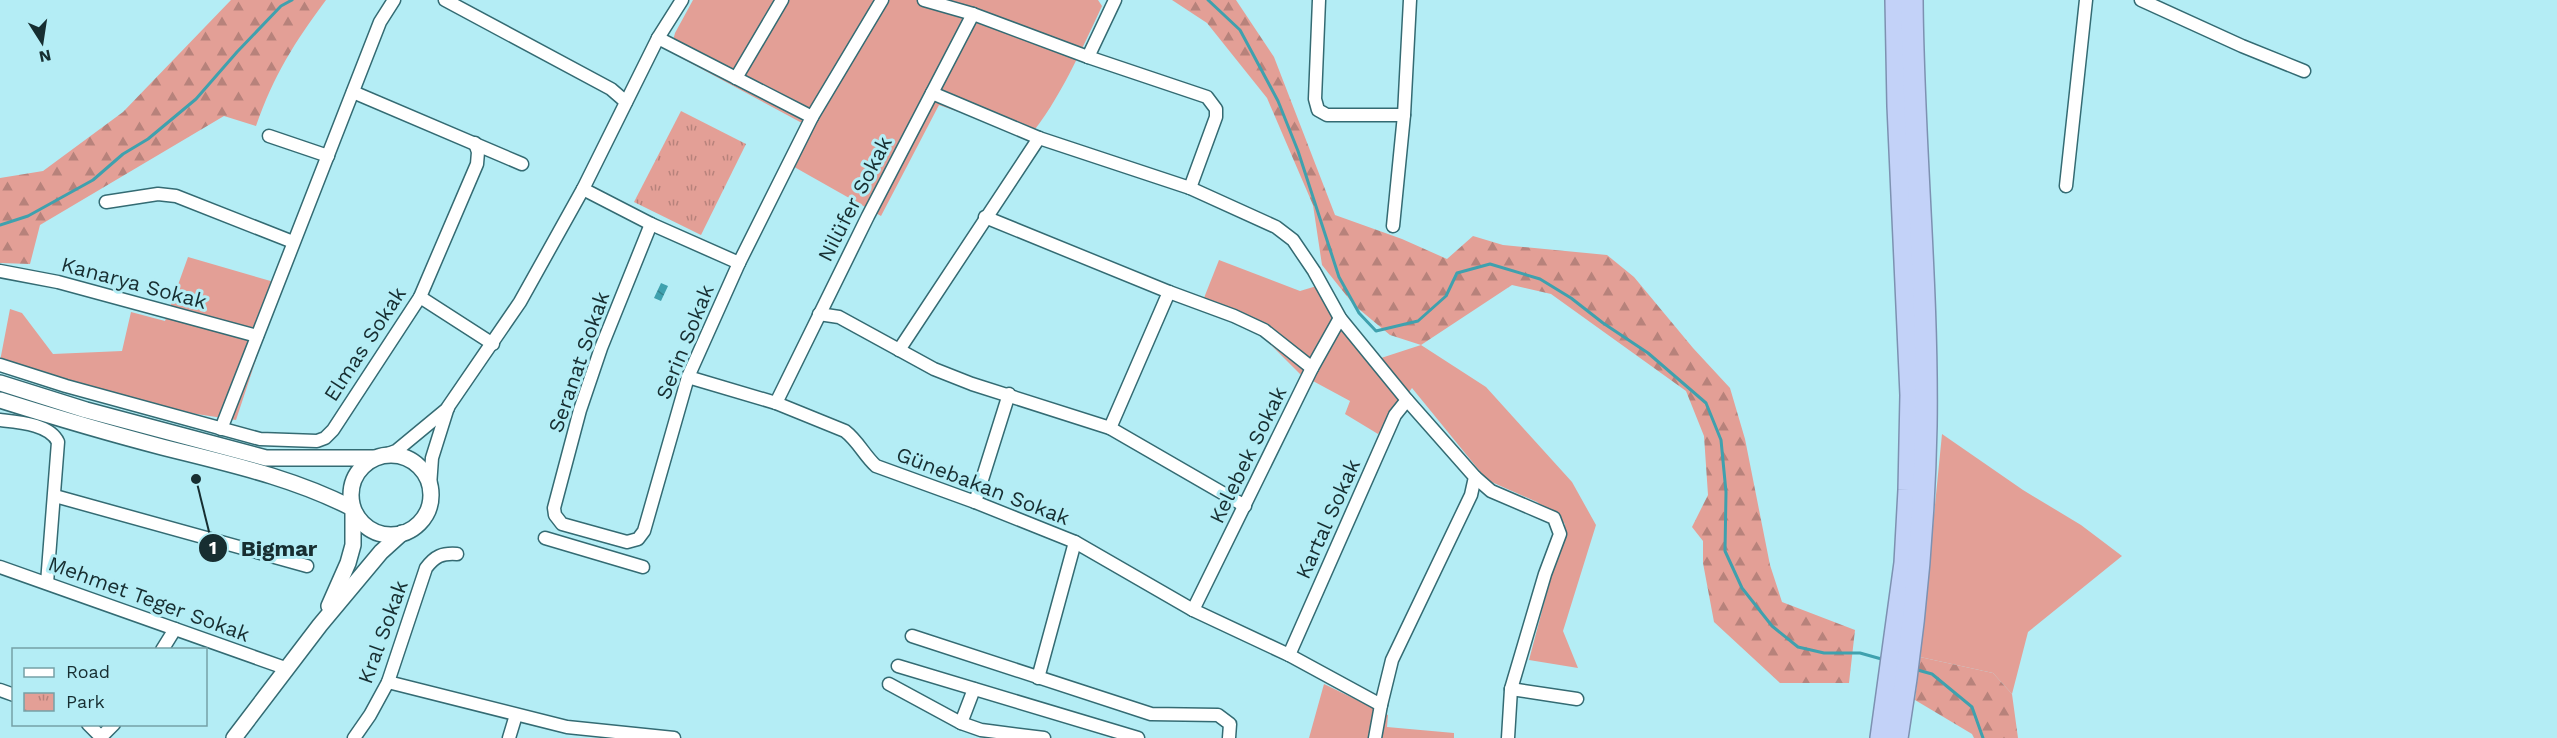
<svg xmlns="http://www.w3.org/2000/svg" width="2557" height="738" font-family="'Work Sans',sans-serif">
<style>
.grass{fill:#e39f96}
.forest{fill:url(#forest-firs)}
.park{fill:url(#park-tufts)}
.water{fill:url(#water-waves)}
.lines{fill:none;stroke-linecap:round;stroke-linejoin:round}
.stream{stroke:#3fa1ae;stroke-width:3}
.minor-casing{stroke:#346b73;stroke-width:15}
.tertiary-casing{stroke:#346b73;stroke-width:18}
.trunk-casing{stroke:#7d91b1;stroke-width:24}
.minor{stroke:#fff;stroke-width:12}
.tertiary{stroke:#fff;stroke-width:15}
.trunk{stroke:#c3d2f8;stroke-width:21}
.labels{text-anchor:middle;stroke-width:6;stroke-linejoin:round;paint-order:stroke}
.street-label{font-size:21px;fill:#172e31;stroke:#b4edf5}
.leader{fill:none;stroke:#172e31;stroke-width:2}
.callout-dot{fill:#172e31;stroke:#b4edf5;stroke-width:2}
.mark-label{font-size:18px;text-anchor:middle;font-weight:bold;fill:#fff}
.callout-label{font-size:22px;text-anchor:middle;font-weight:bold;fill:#172e31;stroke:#b4edf5;stroke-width:6;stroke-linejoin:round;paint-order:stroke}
</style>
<defs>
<pattern id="forest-firs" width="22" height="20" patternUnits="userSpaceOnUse" patternTransform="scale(1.5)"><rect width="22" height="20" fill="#e39f96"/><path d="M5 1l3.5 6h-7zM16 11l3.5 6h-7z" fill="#b7827b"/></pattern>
<pattern id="park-tufts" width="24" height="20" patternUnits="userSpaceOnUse" patternTransform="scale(1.5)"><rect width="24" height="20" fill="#e39f96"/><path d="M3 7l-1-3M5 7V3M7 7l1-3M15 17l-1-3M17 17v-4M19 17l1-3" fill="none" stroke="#b7827b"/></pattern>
<pattern id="water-waves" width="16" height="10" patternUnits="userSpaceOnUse" patternTransform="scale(1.5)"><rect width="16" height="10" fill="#3fa1ae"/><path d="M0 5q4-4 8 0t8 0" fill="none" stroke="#34848e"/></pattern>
</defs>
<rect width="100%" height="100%" fill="#b4edf5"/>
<g class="grass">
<path d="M693 0H1098L1102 6C1082 49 1059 101 1029 137L939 105 881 216 789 164 813 129 670 52 675 33Z"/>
<polygon points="188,257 281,284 236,420 170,410 0,361 10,309 22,313 53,354 122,351 131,312 165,321"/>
<polygon points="1219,260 1300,291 1320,285 1378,359 1421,345 1486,387 1572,482 1596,525 1563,631 1578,668 1529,660 1565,524 1537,502 1487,480 1412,388 1378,434 1345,414 1350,401 1300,374 1258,332 1200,308"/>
<polygon points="1942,434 2023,490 2081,525 2122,556 2028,632 2012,694 1993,673 1920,657"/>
<polygon points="1324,684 1388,715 1387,727 1454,733 1454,738 1309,738"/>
</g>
<g class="forest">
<path d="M231 0H326C294 43 274 75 256 126L224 116 40 225 30 264 0 263V178L43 171 123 112Z"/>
<polygon points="1172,0 1236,0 1274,57 1335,215 1402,239 1447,259 1473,236 1503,245 1607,255 1634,277 1693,348 1730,388 1745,439 1770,565 1782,602 1855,630 1849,683 1780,683 1714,622 1703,563 1703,541 1692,527 1708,495 1704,436 1686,391 1551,294 1512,285 1421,345 1390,335 1354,305 1322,265 1313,205 1267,98 1207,23"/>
<polygon points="1920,657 1993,673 2012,694 2018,738 1974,738 1972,734 1915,700"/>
</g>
<polygon class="park" points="681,111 746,144 701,235 634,202"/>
<polygon class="water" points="661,283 668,286 661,301 654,298"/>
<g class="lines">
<g class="stream">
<polyline points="1208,0 1240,30 1278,101 1298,151 1339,277 1359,313 1376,331 1418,321 1446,296 1457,273 1490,264 1540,279 1571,298 1603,323 1648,353 1706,403 1721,440 1726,492 1725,551 1742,588 1772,626 1798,647 1824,653 1860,653 1885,660"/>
<polyline points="0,225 28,216 93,180 123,154 148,139 196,99 237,52 281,6 292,0"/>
<polyline points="1914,669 1932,674 1972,707 1983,738"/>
</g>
<g class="minor-casing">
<g id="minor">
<polyline points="445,0 611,89 626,102"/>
<polyline points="924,0 973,14 1088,57 1207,97 1216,109 1216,117 1190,188"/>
<polyline points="1319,0 1315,99 1318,110 1327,115 1404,115"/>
<polyline points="2141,0 2242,46 2304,71"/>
<polyline points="658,38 812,117"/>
<polyline points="1088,57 1115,0"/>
<polyline points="736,78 782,0"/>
<polyline points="353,92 522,164"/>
<polyline points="269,136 328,156"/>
<polyline points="2066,186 2086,0"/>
<polyline points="583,189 651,224 739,263"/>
<polyline points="106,202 158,194 176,196 293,242"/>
<polyline points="985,217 1169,292 1234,316 1264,330 1312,368"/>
<polyline points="651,224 601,348 580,410 554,508 555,515 562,524 627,542 638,539 644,531 688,377 739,263 812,117 882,0"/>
<polyline points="1393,226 1404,115 1410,0"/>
<polyline points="0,271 58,282 257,336"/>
<polyline points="420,297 493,344"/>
<polyline points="819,314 839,317 934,369 972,384 1110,428 1245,506"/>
<polyline points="899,350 1039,138"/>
<polyline points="0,365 66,386 260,439 317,441 325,438 333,430 420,297 477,164 478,152 475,143"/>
<path d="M688 377 776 403 845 431C858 441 864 455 876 466L975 502 1075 542 1193 610 1289 655 1381 705 1392 660 1471 495 1475 477 1407 400 1340 318 1314 271 1293 240 1276 227 1190 188 1039 138 932 93"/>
<polyline points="776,403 868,216 973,14"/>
<path d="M0 420C18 422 50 424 58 442L47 583"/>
<polyline points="1110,428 1169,292"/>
<polyline points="221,429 380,22 394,0"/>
<polyline points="385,455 396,451 448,408"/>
<polyline points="1475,477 1491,491 1554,518 1560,534 1545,574 1511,689 1508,738"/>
<polyline points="430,486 432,458 448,407 520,302 583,189 658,38 682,0"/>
<polyline points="55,496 307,566"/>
<polyline points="975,502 1009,394"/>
<polyline points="545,538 643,567"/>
<polyline points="0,567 285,668"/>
<polyline points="1193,610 1312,368 1340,318"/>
<polyline points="912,636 1151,714 1218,715 1230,724 1229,738"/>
<polyline points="162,650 175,629"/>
<polyline points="1289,655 1395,415 1407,400"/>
<polyline points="898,666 1138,738"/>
<polyline points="1038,678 1075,542"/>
<polyline points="388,682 567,727 674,738"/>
<polyline points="889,684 961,723"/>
<polyline points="974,689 961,723 981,730 1044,738"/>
<polyline points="1511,689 1577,699"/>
<polyline points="0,690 14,695"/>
<polyline points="88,724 101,737"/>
<polyline points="100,738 114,724"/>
<path d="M354 738 370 715 388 682 426 568C435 556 442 553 457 554"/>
<polyline points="509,738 516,715"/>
<polyline points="1375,738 1381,705"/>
</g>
</g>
<g class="tertiary-casing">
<g id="tertiary">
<polyline points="0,383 86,410 266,458 373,458"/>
<path d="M0 400C54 417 108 433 162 447 229 464 291 477 352 508"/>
<circle cx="391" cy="495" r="40"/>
<polyline points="329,606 348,563 353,545 353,511"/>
<polyline points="234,738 320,625 381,552 402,533"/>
</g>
</g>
<g class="trunk-casing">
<g id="trunk">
<polyline points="1881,738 1905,563 1909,490 1911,395 1898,106 1896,0"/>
<path d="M1897 738C1914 635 1924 531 1926 426 1928 285 1913 142 1912 0"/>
</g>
</g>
<use href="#minor" class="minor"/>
<use href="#tertiary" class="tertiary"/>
<use href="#trunk" class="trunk"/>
</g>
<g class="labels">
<g class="street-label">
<text transform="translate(855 199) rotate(-63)" y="7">Nilüfer Sokak</text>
<text transform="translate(134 283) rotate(15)" y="7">Kanarya Sokak</text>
<text transform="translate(685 342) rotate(-68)" y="7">Serin Sokak</text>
<text transform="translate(365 344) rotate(-57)" y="7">Elmas Sokak</text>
<text transform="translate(579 362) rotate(-71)" y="7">Seranat Sokak</text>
<text transform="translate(1248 455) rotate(-64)" y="7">Kelebek Sokak</text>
<text transform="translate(983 486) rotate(21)" y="7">Günebakan Sokak</text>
<text transform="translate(1328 519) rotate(-66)" y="7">Kartal Sokak</text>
<text transform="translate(149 599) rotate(20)" y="7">Mehmet Teger Sokak</text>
<text transform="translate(383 632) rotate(-70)" y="7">Kral Sokak</text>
</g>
</g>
<path class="leader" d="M196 479L213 548"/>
<g class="callout-dot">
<circle cx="196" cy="479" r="6"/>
<circle cx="213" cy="548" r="15"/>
</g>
<g class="mark-label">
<text x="213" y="554">1</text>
</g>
<g class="callout-label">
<text x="279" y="556">Bigmar</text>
</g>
<rect x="12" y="648" width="195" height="78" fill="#b4edf5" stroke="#75a1a7" stroke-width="1.5"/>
<rect x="24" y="668" width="30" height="9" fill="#ffffff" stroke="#75a1a7" stroke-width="1.5"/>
<text x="66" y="678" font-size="18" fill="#172e31">Road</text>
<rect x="24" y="693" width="30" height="18" fill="url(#park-tufts)" stroke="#75a1a7" stroke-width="1.5"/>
<text x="66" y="708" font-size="18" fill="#172e31">Park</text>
<g transform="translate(42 42) rotate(168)" stroke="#b4edf5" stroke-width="4.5" paint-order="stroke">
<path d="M0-4.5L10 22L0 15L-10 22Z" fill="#172e31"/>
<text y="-9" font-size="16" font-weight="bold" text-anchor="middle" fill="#172e31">N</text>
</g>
</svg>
